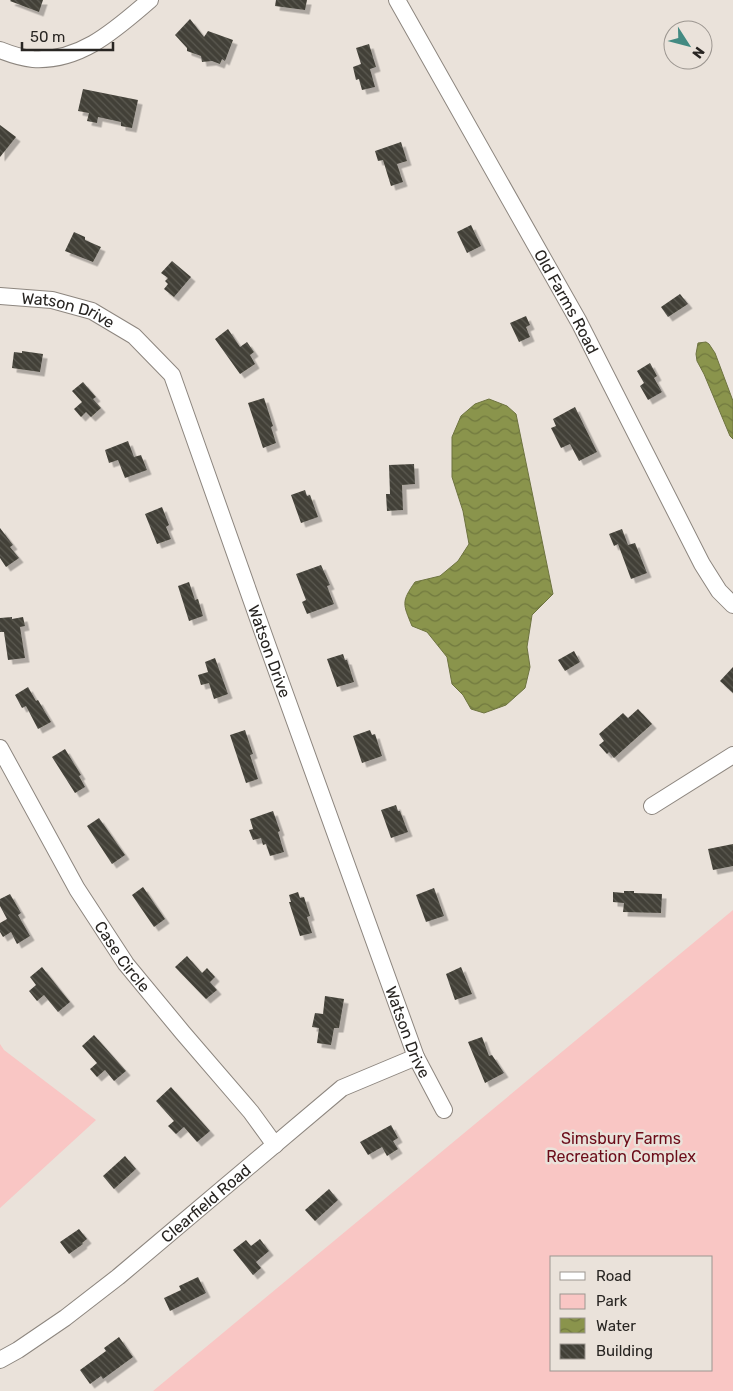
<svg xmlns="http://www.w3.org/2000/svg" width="733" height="1391" font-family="Rubik,sans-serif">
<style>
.green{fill:#f9c6c4;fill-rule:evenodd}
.water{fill:url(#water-waves);stroke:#6d733f}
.building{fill:url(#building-back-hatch);filter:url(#shadow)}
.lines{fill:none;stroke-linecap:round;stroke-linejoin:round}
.minor-casing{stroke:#8d867f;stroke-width:18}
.minor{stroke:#fff;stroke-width:16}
.labels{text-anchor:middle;stroke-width:5;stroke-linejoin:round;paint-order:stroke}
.street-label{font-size:16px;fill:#282522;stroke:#eae2da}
.park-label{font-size:16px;fill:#6b0c19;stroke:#eae2da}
</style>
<defs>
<pattern id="water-waves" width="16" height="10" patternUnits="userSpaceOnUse" patternTransform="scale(1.25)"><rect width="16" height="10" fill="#8a944c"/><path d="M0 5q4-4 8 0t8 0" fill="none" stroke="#71793f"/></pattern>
<pattern id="building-back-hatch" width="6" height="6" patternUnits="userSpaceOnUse" patternTransform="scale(1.25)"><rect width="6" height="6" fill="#424037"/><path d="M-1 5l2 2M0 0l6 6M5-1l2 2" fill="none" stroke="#5b5952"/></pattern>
<filter id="shadow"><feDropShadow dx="4.5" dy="4.5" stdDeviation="0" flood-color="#0004"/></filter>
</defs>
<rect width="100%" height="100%" fill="#eae2da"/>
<g class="green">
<path d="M733 910V1391H153ZM552 1257H712V1370H552Z"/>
<polygon points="0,1044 4,1050 96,1120 0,1208"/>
</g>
<g class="water">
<polygon points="706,342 709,344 715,353 733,401 733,439 730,436 704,374 697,361 696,354 698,343"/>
<path d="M489 399 507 406 516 414 553 594 532 615 527 647 530 667 525 688 506 705 484 713 471 709 463 695 452 684 447 657 427 632 412 626C403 604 401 602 415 582L440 576 458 561 469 544 463 511 452 477V437L461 416 475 404Z"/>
</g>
<g class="building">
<polygon points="11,0 43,0 39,12 10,1"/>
<polygon points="276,0 307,0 305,10 275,6"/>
<polygon points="190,19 204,37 208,31 233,40 225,61 222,59 220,64 212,61 202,62 201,56 187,51 187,48 175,35"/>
<polygon points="369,44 376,67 370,69 375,87 362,90 359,79 356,80 353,67 361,64 356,48"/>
<polygon points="83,89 138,100 132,128 121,126 121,122 98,117 97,123 87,121 89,113 78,111"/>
<polygon points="0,125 16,137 0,157"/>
<polygon points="401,142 407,161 397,164 403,182 391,186 383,160 378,161 375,151"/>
<polygon points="471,225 481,246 467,253 457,232"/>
<polygon points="74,232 85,237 85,240 101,247 93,262 65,251"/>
<polygon points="172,261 191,277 174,297 164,289 168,284 165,281 168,278 161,273"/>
<polygon points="680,294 688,304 668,317 661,307"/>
<polygon points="526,316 530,325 526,327 530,337 519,342 510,323"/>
<polygon points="228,329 240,347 247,342 254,352 250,355 255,364 240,374 215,339"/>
<polygon points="22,351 43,354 40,372 12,368 14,352 22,353"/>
<polygon points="650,363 657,376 654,378 662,392 648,400 640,386 644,383 637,371"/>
<polygon points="83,382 96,397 93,399 101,408 91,417 86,412 81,417 74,409 82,402 72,391"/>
<polygon points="264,398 273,426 271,427 276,443 263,448 248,403"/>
<polygon points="575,407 597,452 579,461 570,444 561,448 551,428 556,426 553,419"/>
<polygon points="128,441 134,457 141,455 147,470 125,478 118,460 109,463 105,450"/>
<polygon points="414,464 415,484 402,485 403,510 387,511 386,494 390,494 389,465"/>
<polygon points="305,490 307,496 310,495 318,517 301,523 291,495"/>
<polygon points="162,507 169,525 166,527 171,539 157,544 145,514"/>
<polygon points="0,528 13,545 10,547 19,558 6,567 0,558"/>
<polygon points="622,529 628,545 635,543 647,573 631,579 618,544 614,546 609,534"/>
<polygon points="321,565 330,585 327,586 334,604 307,614 302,602 306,600 296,574"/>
<polygon points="189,582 195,600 198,599 203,616 189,621 178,586"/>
<polygon points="12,617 12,619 23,617 25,626 20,627 25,658 8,660 4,632 0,632 0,618"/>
<polygon points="574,651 580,662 565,671 558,660"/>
<polygon points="343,654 345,660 347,660 354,682 337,687 327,659"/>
<polygon points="215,658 228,694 214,699 209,683 201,685 198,675 208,672 205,662"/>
<polygon points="733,667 733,693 720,681"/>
<polygon points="28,687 36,701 38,700 51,722 38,729 26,706 22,708 15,695"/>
<polygon points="638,709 652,724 614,758 609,752 607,754 599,745 604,741 599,734 623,713 628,718"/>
<polygon points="245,730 253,754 250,755 258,779 246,783 230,735"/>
<polygon points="370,730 372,735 375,734 382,756 362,763 353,736"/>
<polygon points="65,749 81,775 79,776 85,787 75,793 52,757"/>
<polygon points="396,805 398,811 400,811 408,832 391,838 381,810"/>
<polygon points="273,811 280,831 278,832 284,852 270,856 266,844 263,845 261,838 253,840 249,830 253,829 250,819"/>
<polygon points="99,818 125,855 112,864 87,826"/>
<polygon points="733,844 733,866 713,870 708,849"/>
<polygon points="143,887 165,919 154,927 132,895"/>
<polygon points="434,888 444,916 426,922 416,895"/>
<polygon points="624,891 634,891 634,893 662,894 661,913 623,912 624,903 613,902 613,892 624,893"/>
<polygon points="298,892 300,898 304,897 310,916 307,917 312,933 300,936 289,902 291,902 289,895"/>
<polygon points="10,894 21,913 18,915 30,936 17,944 11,932 3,937 0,932 0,923 7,919 0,906 0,899"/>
<polygon points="187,956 202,973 207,968 215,977 210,982 217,990 206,999 175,967"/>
<polygon points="42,967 70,1002 58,1012 44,995 37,1001 29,991 36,985 30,977"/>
<polygon points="461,967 472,994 455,1000 446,974"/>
<polygon points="325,996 344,999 339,1028 334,1028 331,1045 317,1043 319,1028 312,1027 315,1013 323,1014"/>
<polygon points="94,1035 126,1071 114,1081 105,1070 97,1077 90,1069 97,1063 82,1046"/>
<polygon points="482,1037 489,1056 492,1055 504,1073 485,1083 468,1042"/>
<polygon points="171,1087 210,1131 197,1142 184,1127 176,1134 168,1126 174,1121 156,1101"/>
<polygon points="391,1125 398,1138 393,1141 398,1149 387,1156 382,1147 368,1155 360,1142"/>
<polygon points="125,1156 136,1169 114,1189 103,1176"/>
<polygon points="329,1189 338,1200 315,1221 305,1210"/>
<polygon points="79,1229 87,1239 82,1243 83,1244 69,1254 60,1242"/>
<polygon points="260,1239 269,1251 256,1262 261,1268 253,1275 233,1250 246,1240 251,1246"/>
<polygon points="198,1277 206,1293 170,1311 164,1298 181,1290 179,1286"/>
<polygon points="119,1337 133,1357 103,1379 101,1376 90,1384 80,1370 106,1351 104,1348"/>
</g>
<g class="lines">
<g class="minor-casing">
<g id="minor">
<path id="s1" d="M397 0 579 322 702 564 719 591 733 605"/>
<path d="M0 50C10 54 23 58 33 59 81 62 116 29 150 0"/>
<path id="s2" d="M0 296 52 300 92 311 134 336 172 375 267 644 416 1057 444 1110"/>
<path id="s3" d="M0 748 77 889 126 964 183 1033 251 1112 275 1145"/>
<polyline points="652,806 733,755"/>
<path id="s4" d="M0 1360 18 1350 65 1318 118 1277 342 1088 416 1057"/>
</g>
</g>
<use href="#minor" class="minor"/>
</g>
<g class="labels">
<g class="street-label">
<text dy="6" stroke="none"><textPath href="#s1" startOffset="346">Old Farms Road</textPath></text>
<text dy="6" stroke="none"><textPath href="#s2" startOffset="70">Watson Drive</textPath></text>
<text dy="6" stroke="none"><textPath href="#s2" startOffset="490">Watson Drive</textPath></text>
<text dy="6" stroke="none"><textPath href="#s3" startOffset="242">Case Circle</textPath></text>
<text dy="6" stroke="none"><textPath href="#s2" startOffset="895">Watson Drive</textPath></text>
<text dy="6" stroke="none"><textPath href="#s4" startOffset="259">Clearfield Road</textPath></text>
</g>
<g class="park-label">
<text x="621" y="1144">Simsbury Farms<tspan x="621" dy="18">Recreation Complex</tspan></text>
</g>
</g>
<rect x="550" y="1256" width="162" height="115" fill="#eae2da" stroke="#9c9690"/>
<rect x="560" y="1272" width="25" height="8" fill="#ffffff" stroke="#9c9690"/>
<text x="596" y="1281" font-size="15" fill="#282522">Road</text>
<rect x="560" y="1294" width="25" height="15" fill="#f9c6c4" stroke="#9c9690"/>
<text x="596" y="1306" font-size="15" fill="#282522">Park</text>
<rect x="560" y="1318" width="25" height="15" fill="url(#water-waves)" stroke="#9c9690"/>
<text x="596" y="1331" font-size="15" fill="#282522">Water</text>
<rect x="560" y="1344" width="25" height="15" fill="url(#building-back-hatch)" stroke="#9c9690"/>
<text x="596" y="1356" font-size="15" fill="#282522">Building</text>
<g transform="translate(688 45) rotate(126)"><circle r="24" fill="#eae2da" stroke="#9c9690"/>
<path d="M0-4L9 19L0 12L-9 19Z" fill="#438a82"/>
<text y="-8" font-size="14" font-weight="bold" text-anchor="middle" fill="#282522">N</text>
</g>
<path d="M22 42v8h91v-8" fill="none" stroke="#282522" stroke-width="2.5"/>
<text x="30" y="42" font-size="15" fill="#282522" stroke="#eae2da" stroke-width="4" paint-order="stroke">50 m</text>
</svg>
